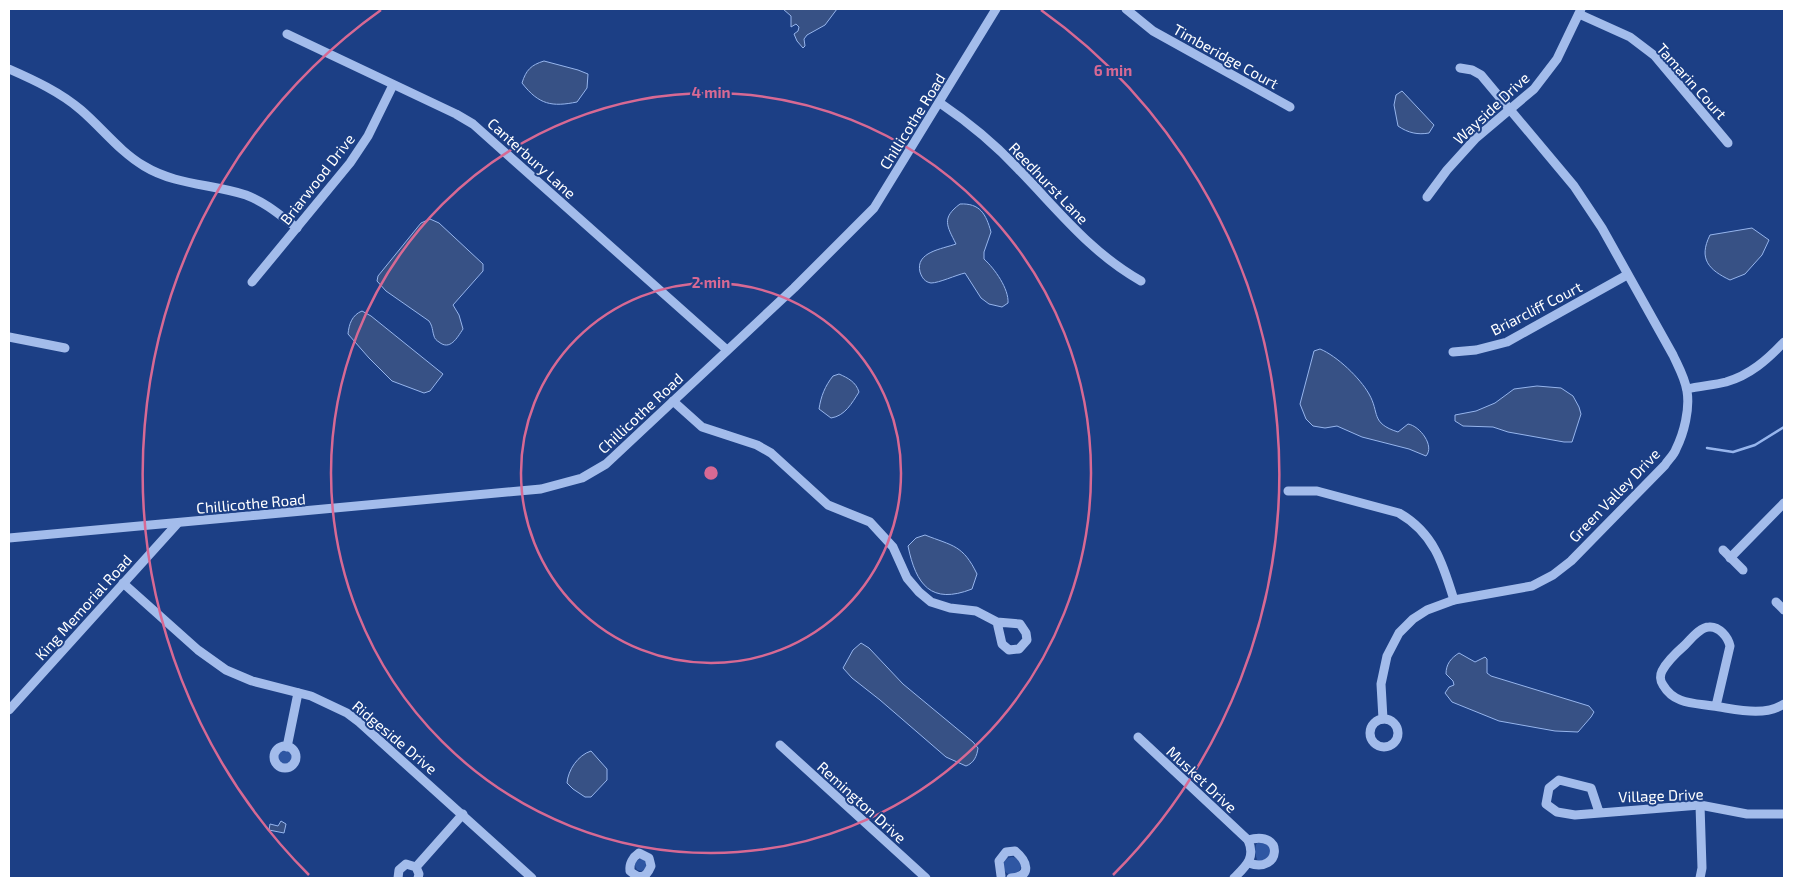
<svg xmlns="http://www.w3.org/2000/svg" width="1793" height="887" viewBox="0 0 1793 887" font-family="'Exo 2',sans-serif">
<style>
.green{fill:#2f57a3}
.water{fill:#375185;stroke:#96b5ed}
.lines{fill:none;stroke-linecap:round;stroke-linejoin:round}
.stream{stroke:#96b5ed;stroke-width:2.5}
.minor{stroke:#a3bceb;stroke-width:9}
.ring{fill:none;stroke:#d76994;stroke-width:2.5}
.labels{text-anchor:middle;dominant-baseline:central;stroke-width:4;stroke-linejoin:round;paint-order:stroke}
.street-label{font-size:15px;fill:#fff;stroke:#1c3f85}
.centre{fill:#d76994;stroke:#1c3f85;stroke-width:2.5}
.ring-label{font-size:15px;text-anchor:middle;font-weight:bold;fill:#d76994;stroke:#1c3f85;stroke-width:4;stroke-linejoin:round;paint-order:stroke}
</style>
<rect width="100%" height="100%" fill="#1c3f85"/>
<g class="green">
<circle cx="285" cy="757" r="7"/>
<path d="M1264 842 1270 848V854L1266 860 1258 861C1255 857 1254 847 1257 843Z"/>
<circle cx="1012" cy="866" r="9"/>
<circle cx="641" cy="865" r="6"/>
</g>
<g class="water">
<polygon points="783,9 837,9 825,25 807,35 804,39 805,46 803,48 797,41 794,34 798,31 799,27 796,24 791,27 791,16"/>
<path d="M544 61 578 70 588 74 587 88 577 102C552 107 539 105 522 83 526 70 531 65 544 61Z"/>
<path d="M1402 91 1434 125 1429 133C1418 135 1408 133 1398 126L1394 105 1396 95Z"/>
<path d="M960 204C980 203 986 214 991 232L984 252V259C995 269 1009 289 1008 303L1002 307 989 304 981 298 965 273C956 275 939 283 931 283 925 282 922 278 920 272 915 252 942 249 956 244 947 226 941 218 960 204Z"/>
<path d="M430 219 439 223 483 264V271L453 305 459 315 463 329C457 338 450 351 439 342 437 341 434 338 434 336 432 330 433 327 429 321L386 291 377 281 378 276 421 223Z"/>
<path d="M1752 228 1769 240 1762 255 1745 274 1730 280C1709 270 1698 259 1710 235Z"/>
<path d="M362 311 371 316 443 374 430 391 424 393 392 381 369 358 348 334C349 324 352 315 362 311Z"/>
<path d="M1320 349C1337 356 1360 378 1369 394 1380 413 1370 423 1398 432L1408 424C1420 426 1435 446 1426 456L1409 449 1362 437 1337 426 1325 428 1313 426 1306 419 1300 404 1314 351Z"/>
<path d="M839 374C848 378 856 382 859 392 852 403 845 416 831 418L819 409C821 396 825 386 833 376Z"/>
<polygon points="1537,386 1561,388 1573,396 1579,407 1581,414 1572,442 1564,442 1508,432 1493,427 1463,426 1455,421 1455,415 1476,411 1495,403 1514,389"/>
<path d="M925 535C953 546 963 545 977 574L972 589C931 605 916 585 908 546L916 538Z"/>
<path d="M861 643 869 648 903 684 973 742 978 748C977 756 974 763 966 766L946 757 880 700 852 678 843 668 853 650Z"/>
<path d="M1459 653 1475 662 1485 657 1487 659V673L1491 676 1589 706 1594 712 1591 717 1578 732 1555 731 1499 721 1452 702 1445 693 1449 687 1454 685 1453 681 1446 674C1446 664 1451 658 1459 653Z"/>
<path d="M591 751 607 769V780L591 797H585L573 789 567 783C568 770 578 755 591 751Z"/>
<polygon points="281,821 286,824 284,833 269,830 270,824 278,826"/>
</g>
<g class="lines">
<polyline class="stream" points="1707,448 1733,452 1755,445 1784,427"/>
<g class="minor">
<polyline points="1126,9 1153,31 1290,107"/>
<polyline points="1579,14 1630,37 1655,56 1728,143"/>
<polyline points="287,34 456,114 473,124 727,350"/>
<path d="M9 69C34 80 60 92 81 110 102 128 120 152 144 166 175 185 212 184 246 195 265 202 281 216 297 228"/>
<path d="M940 103C968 122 996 145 1019 170 1059 211 1090 252 1141 281"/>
<polyline points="1427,197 1447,170 1476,138 1534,89 1557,59 1581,9"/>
<polyline points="252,282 350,163 368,136 393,85"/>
<polyline points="9,337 65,348"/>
<polyline points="1453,352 1476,350 1507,342 1627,275"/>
<path d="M1687 389C1700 386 1714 385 1726 382 1750 375 1767 360 1784 342"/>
<polyline points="673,401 702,427 757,445 771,453 828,505 870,522 893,547 907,578 919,592 931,602 950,608 976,611 997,622 1020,624 1026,633 1027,640 1019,649 1009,650 1002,644 997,622"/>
<path d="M1288 491H1317L1399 513C1434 533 1443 564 1454 600"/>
<polyline points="9,538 541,489 582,478 606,464 794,288 874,208 996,9"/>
<polyline points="1723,550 1743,570"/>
<polyline points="1730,558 1784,503"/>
<polyline points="123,583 198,650 226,670 252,681 311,696 347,713 359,722 532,878"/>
<polyline points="1776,602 1784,610"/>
<path d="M1716 706 1730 646C1728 637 1719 626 1709 627 1700 627 1691 639 1685 645 1677 652 1667 661 1662 671 1660 675 1660 681 1663 685 1674 704 1693 703 1713 706 1736 709 1763 717 1784 704"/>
<polyline points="9,710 177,524"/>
<path d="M1383 719 1381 684 1387 656 1399 633 1413 619 1427 610 1454 600 1532 586 1553 575 1571 561 1665 465C1668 460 1674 455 1676 449 1684 433 1690 409 1687 391 1685 378 1678 366 1673 355L1602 228 1574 186 1481 75 1472 70 1460 68"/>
<circle cx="1384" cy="733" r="14"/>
<path d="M1138 737 1248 840C1256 858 1246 866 1234 878"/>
<polyline points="780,745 926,878"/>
<circle cx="285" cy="757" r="11"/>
<polyline points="287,747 298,693"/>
<polyline points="1599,812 1591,788 1559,780 1549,788 1546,804 1557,812 1575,815 1700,805 1747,814 1784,814"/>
<path d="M1248 840C1286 829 1280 875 1249 863"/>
<path d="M639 853 649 858 651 866C646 878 640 880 630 871 629 864 633 857 639 853Z"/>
<polyline points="416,867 463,814"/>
<path d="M1001 876 999 861 1006 852 1015 851C1027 861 1033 876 1011 878"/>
<polyline points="398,878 399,870 406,864 416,867 419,874 418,878"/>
<polyline points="1700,878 1702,868 1700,805"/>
</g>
</g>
<g class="ring">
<circle cx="711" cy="473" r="190"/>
<circle cx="711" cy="473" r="380"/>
<path d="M309 875A569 569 0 0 1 381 10M1041 10A569 569 0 0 1 1113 875"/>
</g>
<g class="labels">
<g class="street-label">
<text transform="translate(1226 56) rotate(29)">Timberidge Court</text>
<text transform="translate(1692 81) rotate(48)">Tamarin Court</text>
<text transform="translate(1491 108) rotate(-43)">Wayside Drive</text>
<text transform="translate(912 121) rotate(-58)">Chillicothe Road</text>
<text transform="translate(532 158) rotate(42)">Canterbury Lane</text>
<text transform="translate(317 179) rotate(-52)">Briarwood Drive</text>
<text transform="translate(1049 183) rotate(46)">Reedhurst Lane</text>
<text transform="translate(1536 308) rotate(-27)">Briarcliff Court</text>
<text transform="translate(640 413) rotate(-43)">Chillicothe Road</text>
<text transform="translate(1614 495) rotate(-46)">Green Valley Drive</text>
<text transform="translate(251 503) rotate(-5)">Chillicothe Road</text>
<text transform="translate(83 607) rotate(-48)">King Memorial Road</text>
<text transform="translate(395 737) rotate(40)">Ridgeside Drive</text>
<text transform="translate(1202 779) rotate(43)">Musket Drive</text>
<text transform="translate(1661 795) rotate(-2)">Village Drive</text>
<text transform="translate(862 802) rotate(42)">Remington Drive</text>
</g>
</g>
<circle cx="711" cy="473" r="8" class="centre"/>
<g class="ring-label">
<text x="1113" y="76">6 min</text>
<text x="711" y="98">4 min</text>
<text x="711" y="288">2 min</text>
</g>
<rect width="1793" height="887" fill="none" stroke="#ffffff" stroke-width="20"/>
</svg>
